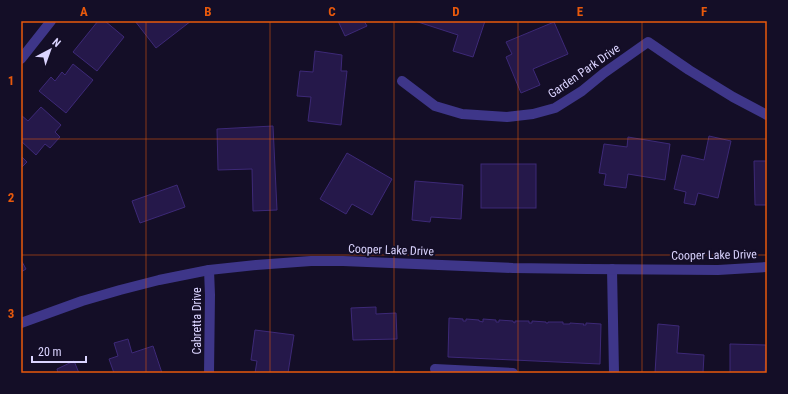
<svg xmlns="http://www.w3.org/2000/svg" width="788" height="394" viewBox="0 0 788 394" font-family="'Roboto Condensed',sans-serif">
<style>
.building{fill:#25184a;stroke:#3d2977}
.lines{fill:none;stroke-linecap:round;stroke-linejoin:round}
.minor{stroke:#3e3689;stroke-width:10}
.tertiary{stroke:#3e3689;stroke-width:10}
.grid{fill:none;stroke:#e8590c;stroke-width:1;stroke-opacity:0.55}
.labels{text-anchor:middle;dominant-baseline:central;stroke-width:4;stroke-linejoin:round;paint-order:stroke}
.street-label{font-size:12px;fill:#dbd4ff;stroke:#140e27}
.neatline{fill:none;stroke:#e8590c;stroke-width:1.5}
.grid-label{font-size:13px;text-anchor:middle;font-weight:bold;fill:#e8590c}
</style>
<rect width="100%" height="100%" fill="#140e27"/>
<g class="building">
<polygon points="98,21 105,21 124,37 97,71 73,52"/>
<polygon points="135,21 191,21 156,48"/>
<polygon points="338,21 364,21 367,26 345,36"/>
<polygon points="415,21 485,21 473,57 453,51 458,35"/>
<polygon points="554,22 568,54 533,69 540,85 521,93 506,57 512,54 506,42"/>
<polygon points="315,51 342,55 341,71 347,71 341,125 308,121 311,97 297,96 300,71 313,72"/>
<polygon points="73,64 93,80 66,113 39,91 51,77 55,81 62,72 65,75"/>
<polygon points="41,107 61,125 55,132 60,137 50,148 45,144 36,155 21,141 21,115 28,121"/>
<polygon points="273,126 277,210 253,211 252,169 218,170 217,129"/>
<polygon points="709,136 731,141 718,198 698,193 695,205 684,203 686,192 674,189 682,155 704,160"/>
<polygon points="628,137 670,144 665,180 628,174 626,188 604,185 606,174 599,173 604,144 627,147"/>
<polygon points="347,153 392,179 372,215 352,204 346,214 320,199"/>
<polygon points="21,156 27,162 21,168"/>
<polygon points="754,161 767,161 767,205 755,205"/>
<rect x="481" y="164" width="55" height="44"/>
<polygon points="415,181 463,185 461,219 431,217 430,222 412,220"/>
<polygon points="177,185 185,207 140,223 132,201"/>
<polygon points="21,260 26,269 21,272"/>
<polygon points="376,307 376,314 396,313 397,339 353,340 351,308"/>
<polygon points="449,318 463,319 463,321 466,321 466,319 479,320 479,321 483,322 483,319 496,320 496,322 499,322 499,320 513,321 513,322 515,323 515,321 529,321 529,323 532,323 532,321 546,322 546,323 548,323 548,322 563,322 563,324 570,324 570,323 584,324 583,325 586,325 586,323 601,324 600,364 448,357"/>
<polygon points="658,324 679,326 677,353 704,355 703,373 655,373"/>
<polygon points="255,330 294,335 288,373 255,373 257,361 251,360"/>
<polygon points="128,339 132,353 153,346 162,373 114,373 109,359 118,356 114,343"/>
<polygon points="730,344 766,345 765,373 730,373"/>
<polygon points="74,361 79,373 58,373 57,369"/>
</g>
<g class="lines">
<g class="minor">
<polyline points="21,59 51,21"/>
<polyline points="402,81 435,106 462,114 507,117 533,114 555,108 582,91 604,73 648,42 689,70 733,97 767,115"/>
<polyline points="612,269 614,373"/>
<polyline points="209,270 210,295 209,373"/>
<polyline points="435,369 513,373"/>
</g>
<polyline class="tertiary" points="21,323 82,301 120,290 159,280 209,270 256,265 311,261 343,261 513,268 586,269 718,270 767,267"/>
</g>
<path class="grid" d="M146 21V373M270 21V373M394 21V373M518 21V373M642 21V373M21 139H767M21 255H767"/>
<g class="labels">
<g class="street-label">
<text transform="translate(584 71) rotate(-35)">Garden Park Drive</text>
<text transform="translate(391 250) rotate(2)">Cooper Lake Drive</text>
<text transform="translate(714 255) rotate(-1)">Cooper Lake Drive</text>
<text transform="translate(197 321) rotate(-90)">Cabretta Drive</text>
</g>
</g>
<rect width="788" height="394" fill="none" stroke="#140e27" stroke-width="44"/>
<g transform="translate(50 50) rotate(41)" stroke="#140e27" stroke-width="3" paint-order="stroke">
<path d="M0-3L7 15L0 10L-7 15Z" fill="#dbd4ff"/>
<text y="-6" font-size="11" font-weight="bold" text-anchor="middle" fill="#dbd4ff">N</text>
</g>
<path d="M32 356v6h54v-6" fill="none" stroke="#dbd4ff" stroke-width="2"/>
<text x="38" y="356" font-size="12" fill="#dbd4ff" stroke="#140e27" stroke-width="3" paint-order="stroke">20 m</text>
<rect x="22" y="22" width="744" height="350" class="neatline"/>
<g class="grid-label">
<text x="84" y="16">A</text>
<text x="208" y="16">B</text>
<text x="332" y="16">C</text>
<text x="456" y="16">D</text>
<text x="580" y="16">E</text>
<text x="704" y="16">F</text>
<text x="11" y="85">1</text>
<text x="11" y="202">2</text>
<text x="11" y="318">3</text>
</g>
</svg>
